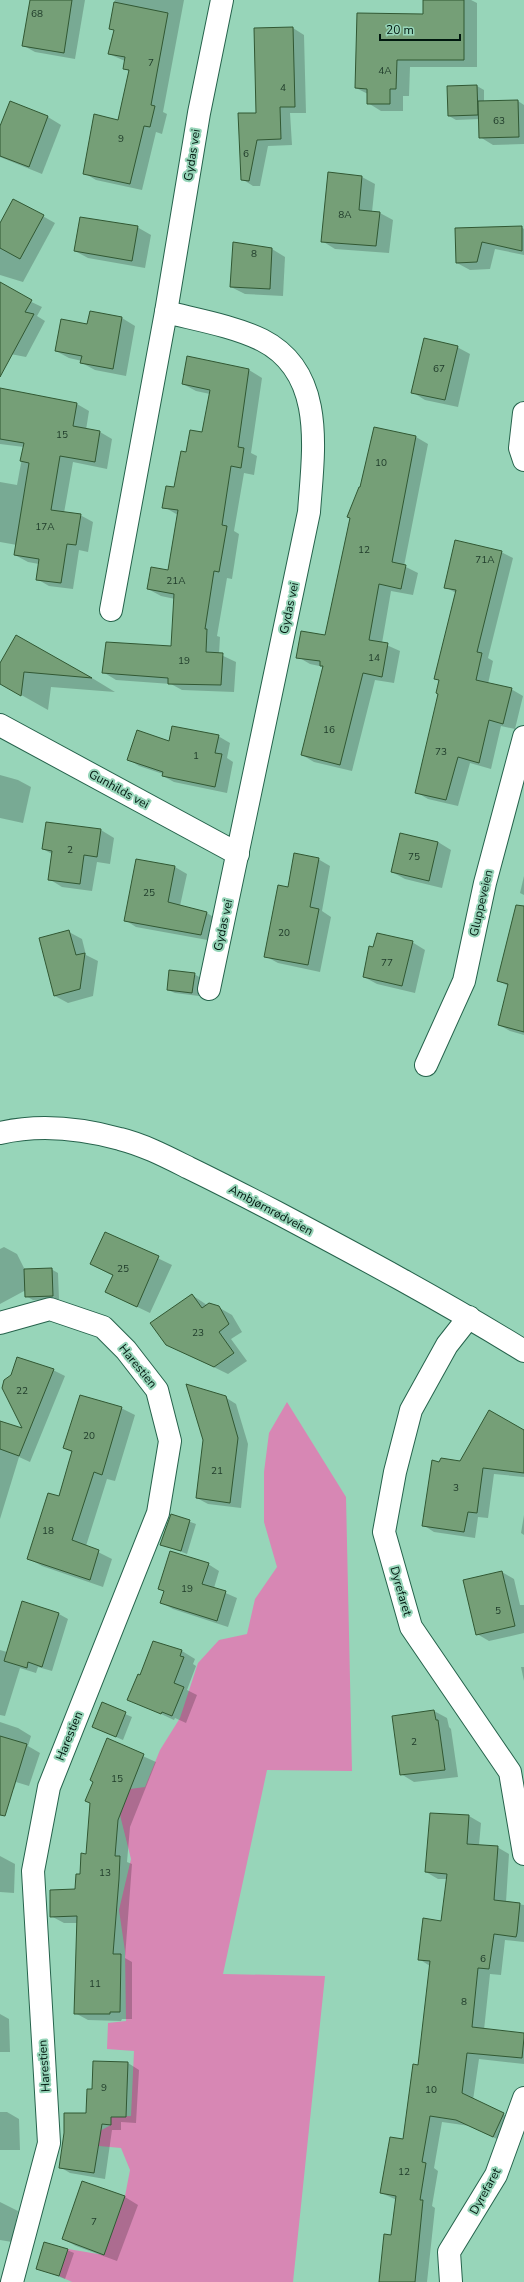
<svg xmlns="http://www.w3.org/2000/svg" width="524" height="2282" viewBox="0 0 524 2282" font-family="'Nunito Sans',sans-serif">
<style>
.green{fill:#d787b4}
.shadow{fill:#0003}
.building{fill:#759f77;stroke:#315833}
.lines{fill:none;stroke-linecap:round;stroke-linejoin:round}
.minor-casing{stroke:#26634c;stroke-width:24}
.minor{stroke:#fff;stroke-width:22}
.labels{text-anchor:middle;dominant-baseline:central;stroke-width:4;stroke-linejoin:round;paint-order:stroke}
.number-label{font-size:10px;fill:#1e3a29}
.street-label{font-size:12px;fill:#01180f;stroke:#97d5b9}
</style>
<rect width="100%" height="100%" fill="#97d5b9"/>
<polygon class="green" points="287,1402 346,1497 352,1771 267,1770 223,1974 325,1976 293,2282 72,2282 59,2276 68,2249 104,2255 125,2196 130,2170 121,2148 99,2146 87,2138 111,2125 111,2117 131,2116 134,2051 107,2049 108,2023 126,2021 125,1951 119,1910 131,1859 120,1815 130,1789 145,1787 160,1750 180,1718 198,1663 219,1640 247,1634 255,1599 277,1567 264,1522 264,1472 269,1433"/>
<g class="shadow">
<polygon points="31,0 85,0 75,59 35,52 24,46"/>
<polygon points="115,0 184,0 163,112 167,114 162,134 156,132 142,190 96,180 84,173 118,121 130,72 124,68 125,61 109,54 115,31 110,28"/>
<polygon points="424,0 471,0 477,3 477,67 410,67 409,96 403,96 403,111 381,111 368,103 368,94 356,88 424,15"/>
<polygon points="293,28 304,35 306,113 290,113 292,145 268,146 260,186 253,186 242,179 257,114 255,29"/>
<polygon points="477,86 484,90 484,102 518,101 524,105 524,144 493,145 480,137 480,119 456,120 449,116 448,87"/>
<polygon points="10,103 48,117 61,125 42,174 0,157 0,128"/>
<polygon points="362,177 375,184 372,212 380,213 393,220 389,253 335,249 322,241"/>
<polygon points="14,200 55,223 23,282 0,275 0,225"/>
<polygon points="137,227 151,235 145,268 88,258 75,251"/>
<polygon points="521,227 524,229 524,255 495,249 490,269 470,270 457,263 456,229"/>
<polygon points="234,243 272,249 285,257 283,296 245,294 231,287"/>
<polygon points="0,287 42,307 37,316 45,321 26,357 0,352"/>
<polygon points="122,318 135,326 126,376 95,370 82,363 82,361 69,358 56,351 88,325"/>
<polygon points="457,347 470,354 458,407 425,400 412,392"/>
<polygon points="187,357 249,370 262,378 251,453 257,456 254,475 244,473 234,531 239,534 232,579 227,578 217,636 220,637 219,654 236,662 234,692 182,690 171,684 116,680 103,672 172,647 175,599 161,596 148,589 169,571 178,515 164,507 175,488 187,453 203,433 210,394 196,391 183,384"/>
<polygon points="0,389 77,404 89,411 86,430 100,432 112,439 107,469 73,462 64,513 80,515 93,522 88,552 79,550 73,589 49,586 37,579 39,564 28,562 15,555 17,545 0,542 0,482 17,485 24,447 0,444"/>
<polygon points="374,428 416,437 428,444 404,566 418,573 413,595 391,591 382,643 400,651 394,683 375,680 352,771 314,762 302,755 324,667 310,664 298,657 326,636"/>
<polygon points="501,552 513,558 488,658 493,661 488,684 511,689 523,696 515,729 501,726 491,769 470,763 458,806 428,799 416,792 439,694 440,681 435,678 456,593 445,587"/>
<polygon points="16,636 92,678 115,692 51,687 48,710 0,683 0,665"/>
<polygon points="218,736 230,743 227,758 233,762 227,793 174,782 163,776 163,774 139,766 128,759"/>
<polygon points="0,775 18,780 31,787 23,823 0,818"/>
<polygon points="101,830 114,838 110,864 97,862 92,891 62,887 49,879 52,854 43,849"/>
<polygon points="401,834 438,842 451,850 442,888 405,879 392,872"/>
<polygon points="318,859 330,866 322,911 331,917 320,972 278,963 265,956 288,888"/>
<polygon points="137,860 175,867 187,874 180,906 207,913 218,920 213,941 136,927 125,920"/>
<polygon points="524,876 524,895 520,893"/>
<polygon points="69,932 82,939 86,955 98,961 93,996 68,1003 55,996"/>
<polygon points="524,940 524,1035 510,1031 499,1025 508,986 499,981"/>
<polygon points="412,942 425,950 415,993 377,984 364,977"/>
<polygon points="194,974 201,978 199,996 175,993 168,990"/>
<polygon points="105,1233 172,1265 150,1313 106,1292 113,1276 91,1264"/>
<polygon points="4,1247 17,1254 25,1270 51,1269 58,1273 59,1299 33,1300 26,1296 26,1290 0,1304 0,1249"/>
<polygon points="192,1295 207,1305 218,1307 232,1315 242,1332 231,1339 247,1361 228,1374 166,1344"/>
<polygon points="53,1370 65,1376 30,1462 19,1457 0,1519 0,1422 24,1429"/>
<polygon points="225,1397 236,1404 248,1444 241,1508 208,1504 197,1498"/>
<polygon points="121,1408 135,1415 115,1481 107,1479 86,1546 112,1559 103,1587 42,1566 29,1559 59,1497 73,1453 64,1448"/>
<polygon points="524,1431 524,1477 494,1474 488,1518 478,1517 475,1538 434,1532 423,1525 460,1463"/>
<polygon points="171,1515 196,1524 187,1554 161,1544"/>
<polygon points="524,1515 524,1535 521,1533"/>
<polygon points="208,1564 219,1571 214,1588 237,1598 228,1627 173,1609 162,1603 165,1592 160,1589"/>
<polygon points="502,1572 514,1579 520,1605 524,1605 524,1633 489,1641 477,1634"/>
<polygon points="59,1614 68,1619 52,1671 38,1667 36,1673 20,1668 5,1716 0,1715 0,1650 7,1652"/>
<polygon points="182,1651 195,1659 193,1664 196,1666 187,1690 197,1695 186,1723 175,1718 174,1720 129,1699 141,1677"/>
<polygon points="521,1667 524,1667 524,1681"/>
<polygon points="102,1704 132,1717 123,1740 100,1730"/>
<polygon points="434,1711 447,1718 449,1727 451,1729 458,1777 414,1782 401,1774"/>
<polygon points="0,1722 18,1728 31,1736 28,1746 40,1753 29,1786 16,1782 14,1789 8,1787 0,1791"/>
<polygon points="107,1740 156,1762 130,1827 127,1862 132,1864 125,1958 132,1962 132,2019 122,2019 121,2021 88,2020 75,2013 78,1923 64,1923 51,1916 76,1890 87,1855 94,1781"/>
<polygon points="469,1816 481,1823 479,1845 497,1847 509,1854 506,1902 524,1905 524,1942 505,1940 501,1975 490,1974 484,2030 524,2034 524,2064 479,2059 473,2100 515,2120 505,2143 470,2126 442,2122 434,2168 438,2171 432,2206 435,2208 427,2282 380,2282 392,2236 397,2200 381,2193 404,2140 419,2066 430,1966 419,1959 442,1922 447,1879 438,1879 426,1872"/>
<polygon points="0,1856 15,1864 14,1893 0,1892"/>
<polygon points="0,2014 9,2019 10,2052 0,2052"/>
<polygon points="94,2062 128,2063 139,2070 136,2123 121,2122 121,2130 112,2130 105,2179 70,2173 60,2167 87,2114 93,2090"/>
<polygon points="0,2105 0,2112 7,2112 19,2119 20,2150 0,2150"/>
<polygon points="83,2183 125,2197 138,2205 117,2261 76,2246 63,2239"/>
<polygon points="0,2202 18,2211 12,2242 0,2240"/>
<polygon points="67,2250 74,2253 65,2279 37,2268"/>
</g>
<g class="building">
<polygon points="30,0 72,0 64,53 22,46"/>
<polygon points="423,0 464,0 464,60 397,60 396,89 390,89 390,104 367,104 367,89 355,88 357,13 423,14"/>
<polygon points="114,2 168,13 151,105 155,106 150,127 144,126 130,184 83,174 94,114 118,120 129,70 123,69 125,57 108,54 114,30 109,29"/>
<polygon points="293,27 295,107 280,107 281,139 257,140 249,181 241,180 238,113 256,113 254,28"/>
<polygon points="477,85 478,115 448,116 447,86"/>
<polygon points="518,100 519,137 479,138 478,101"/>
<polygon points="10,101 48,116 29,167 0,156 0,126"/>
<polygon points="328,172 362,176 359,210 380,212 376,246 321,242"/>
<polygon points="13,199 44,215 20,259 0,248 0,223"/>
<polygon points="80,217 138,226 132,261 74,251"/>
<polygon points="522,226 522,251 482,242 477,262 456,263 455,228"/>
<polygon points="233,242 272,248 270,289 230,287"/>
<polygon points="0,282 32,300 25,312 34,314 0,377"/>
<polygon points="90,311 122,317 113,369 80,363 82,356 55,351 61,319 87,324"/>
<polygon points="424,338 458,346 445,400 411,393"/>
<polygon points="187,356 249,369 238,447 244,448 241,468 231,466 222,525 227,526 219,572 214,571 205,629 207,629 206,652 223,653 221,685 168,684 168,678 102,673 106,642 171,646 174,594 147,589 151,567 168,570 178,510 162,508 166,486 174,487 181,451 186,452 190,430 202,432 210,390 182,384"/>
<polygon points="0,388 77,403 73,426 100,431 95,462 60,456 51,510 81,514 76,545 67,544 61,583 36,580 39,559 14,555 29,463 20,461 24,443 0,439"/>
<polygon points="374,427 416,436 392,562 406,565 401,589 379,584 369,640 388,643 382,677 363,673 340,765 301,755 323,666 320,666 320,661 296,658 301,631 325,635 350,518 347,517 359,487 360,487"/>
<polygon points="455,540 502,551 477,652 482,653 476,680 512,688 503,724 489,720 479,763 458,757 446,800 415,793 438,694 436,693 439,680 434,679 456,590 444,588"/>
<polygon points="16,635 92,678 24,672 21,696 0,684 0,663"/>
<polygon points="172,726 219,735 215,753 222,754 215,787 162,776 163,772 127,760 137,730 169,741"/>
<polygon points="46,822 101,829 97,857 84,855 80,884 48,880 52,851 42,849"/>
<polygon points="400,833 438,842 429,881 391,872"/>
<polygon points="294,853 319,858 310,907 319,909 308,965 264,957 278,885 288,887"/>
<polygon points="136,859 175,866 168,902 207,912 201,935 124,921"/>
<polygon points="516,905 524,906 524,1032 498,1025 508,984 497,981"/>
<polygon points="69,930 76,955 85,953 80,989 54,996 39,938"/>
<polygon points="377,933 413,941 402,986 363,977 369,946 373,947"/>
<polygon points="169,970 195,973 192,993 167,990"/>
<polygon points="105,1232 159,1256 137,1307 105,1292 113,1275 90,1264"/>
<polygon points="52,1268 53,1296 25,1297 24,1269"/>
<polygon points="192,1294 202,1308 209,1303 219,1306 229,1324 219,1332 234,1353 214,1367 166,1345 150,1323"/>
<polygon points="17,1357 54,1369 19,1456 0,1449 0,1421 22,1428 2,1388 4,1380 11,1375"/>
<polygon points="186,1384 226,1396 238,1438 230,1503 196,1498 203,1440"/>
<polygon points="80,1395 122,1407 102,1475 94,1472 72,1540 99,1550 90,1580 27,1559 48,1493 59,1496 72,1451 63,1448"/>
<polygon points="489,1410 524,1430 524,1473 483,1468 477,1513 468,1512 464,1532 422,1526 432,1460 439,1462 441,1458 460,1461"/>
<polygon points="171,1514 190,1520 181,1551 160,1545"/>
<polygon points="170,1551 209,1563 202,1584 226,1591 217,1621 160,1603 164,1591 158,1589"/>
<polygon points="502,1571 515,1626 476,1635 463,1580"/>
<polygon points="22,1601 59,1613 42,1667 28,1662 27,1668 4,1661"/>
<polygon points="153,1641 182,1650 180,1656 184,1657 174,1683 184,1687 172,1716 162,1712 161,1714 127,1700 138,1674 140,1675"/>
<polygon points="102,1702 126,1712 116,1737 92,1727"/>
<polygon points="434,1710 436,1720 438,1720 445,1770 400,1775 392,1716"/>
<polygon points="0,1736 27,1744 5,1816 0,1815"/>
<polygon points="107,1738 144,1754 118,1820 115,1856 120,1856 119,1879 113,1954 121,1954 120,2012 110,2012 110,2014 74,2014 77,1916 50,1917 50,1890 75,1889 76,1874 80,1874 81,1853 86,1854 90,1803 85,1801 93,1782 90,1780"/>
<polygon points="430,1813 469,1815 467,1844 498,1846 494,1900 520,1903 517,1933 516,1937 494,1934 489,1969 478,1968 472,2027 524,2033 524,2038 522,2058 467,2053 462,2093 504,2113 493,2137 456,2120 430,2116 422,2162 426,2163 420,2200 423,2200 415,2282 379,2282 384,2234 391,2235 396,2196 380,2193 390,2137 403,2139 413,2064 418,2065 430,1961 418,1960 423,1918 441,1921 447,1874 425,1872"/>
<polygon points="93,2061 128,2062 126,2117 111,2117 111,2125 102,2124 94,2173 59,2168 64,2133 64,2113 86,2113 87,2089 92,2089"/>
<polygon points="82,2181 125,2196 104,2255 62,2239"/>
<polygon points="44,2242 68,2249 59,2276 36,2269"/>
</g>
<g class="lines">
<defs>
<g id="minor">
<path d="M166 312C198 320 233 326 262 340 327 373 313 453 309 512L209 989"/>
<polyline points="524,413 520,448 524,460"/>
<polyline points="111,610 166,312 199,113 222,0"/>
<polyline points="0,725 238,854"/>
<polyline points="426,1065 464,981 485,883 524,737"/>
<path d="M0 1133C39 1124 80 1128 120 1139 144 1145 167 1157 189 1168 218 1182 247 1197 276 1212 359 1256 443 1301 524 1351"/>
<polyline points="469,1317 447,1345 411,1410 395,1472 384,1532 411,1627 510,1772 524,1854"/>
<polyline points="0,1323 50,1309 103,1327 126,1350 157,1390 170,1441 158,1513 49,1787 33,1871 49,2143 12,2282"/>
<polyline points="451,2282 449,2252 496,2175 524,2098"/>
</g>
</defs>
<use href="#minor" class="minor-casing"/>
<use href="#minor" class="minor"/>
</g>
<g class="labels">
<g class="number-label">
<text x="37" y="14">68</text>
<text x="151" y="63">7</text>
<text x="385" y="71">4A</text>
<text x="283" y="88">4</text>
<text x="499" y="121">63</text>
<text x="121" y="139">9</text>
<text x="246" y="154">6</text>
<text x="345" y="215">8A</text>
<text x="254" y="254">8</text>
<text x="439" y="369">67</text>
<text x="62" y="435">15</text>
<text x="381" y="463">10</text>
<text x="45" y="527">17A</text>
<text x="364" y="550">12</text>
<text x="485" y="560">71A</text>
<text x="176" y="581">21A</text>
<text x="374" y="658">14</text>
<text x="184" y="661">19</text>
<text x="329" y="730">16</text>
<text x="441" y="752">73</text>
<text x="196" y="756">1</text>
<text x="70" y="850">2</text>
<text x="414" y="857">75</text>
<text x="149" y="893">25</text>
<text x="284" y="933">20</text>
<text x="387" y="963">77</text>
<text x="123" y="1269">25</text>
<text x="198" y="1333">23</text>
<text x="22" y="1391">22</text>
<text x="89" y="1436">20</text>
<text x="217" y="1471">21</text>
<text x="456" y="1488">3</text>
<text x="48" y="1531">18</text>
<text x="187" y="1589">19</text>
<text x="498" y="1611">5</text>
<text x="414" y="1742">2</text>
<text x="117" y="1779">15</text>
<text x="105" y="1873">13</text>
<text x="483" y="1959">6</text>
<text x="95" y="1984">11</text>
<text x="464" y="2002">8</text>
<text x="104" y="2088">9</text>
<text x="431" y="2090">10</text>
<text x="404" y="2172">12</text>
<text x="94" y="2222">7</text>
</g>
<g class="street-label">
<text transform="translate(192 155) rotate(-81)">Gydas vei</text>
<text transform="translate(289 608) rotate(-78)">Gydas vei</text>
<text transform="translate(119 789) rotate(29)">Gunhilds vei</text>
<text transform="translate(481 903) rotate(-77)">Gluppeveien</text>
<text transform="translate(223 925) rotate(-78)">Gydas vei</text>
<text transform="translate(271 1210) rotate(28)">Ambjørnrødveien</text>
<text transform="translate(138 1366) rotate(51)">Harestien</text>
<text transform="translate(401 1591) rotate(74)">Dyrefaret</text>
<text transform="translate(69 1736) rotate(-68)">Harestien</text>
<text transform="translate(44 2066) rotate(-94)">Harestien</text>
<text transform="translate(485 2191) rotate(-61)">Dyrefaret</text>
</g>
</g>
<path d="M380 34v6h80v-6" fill="none" stroke="#01180f" stroke-width="2"/>
<text x="386" y="34" font-size="12" fill="#01180f" stroke="#97d5b9" stroke-width="3" paint-order="stroke">20 m</text>
</svg>
